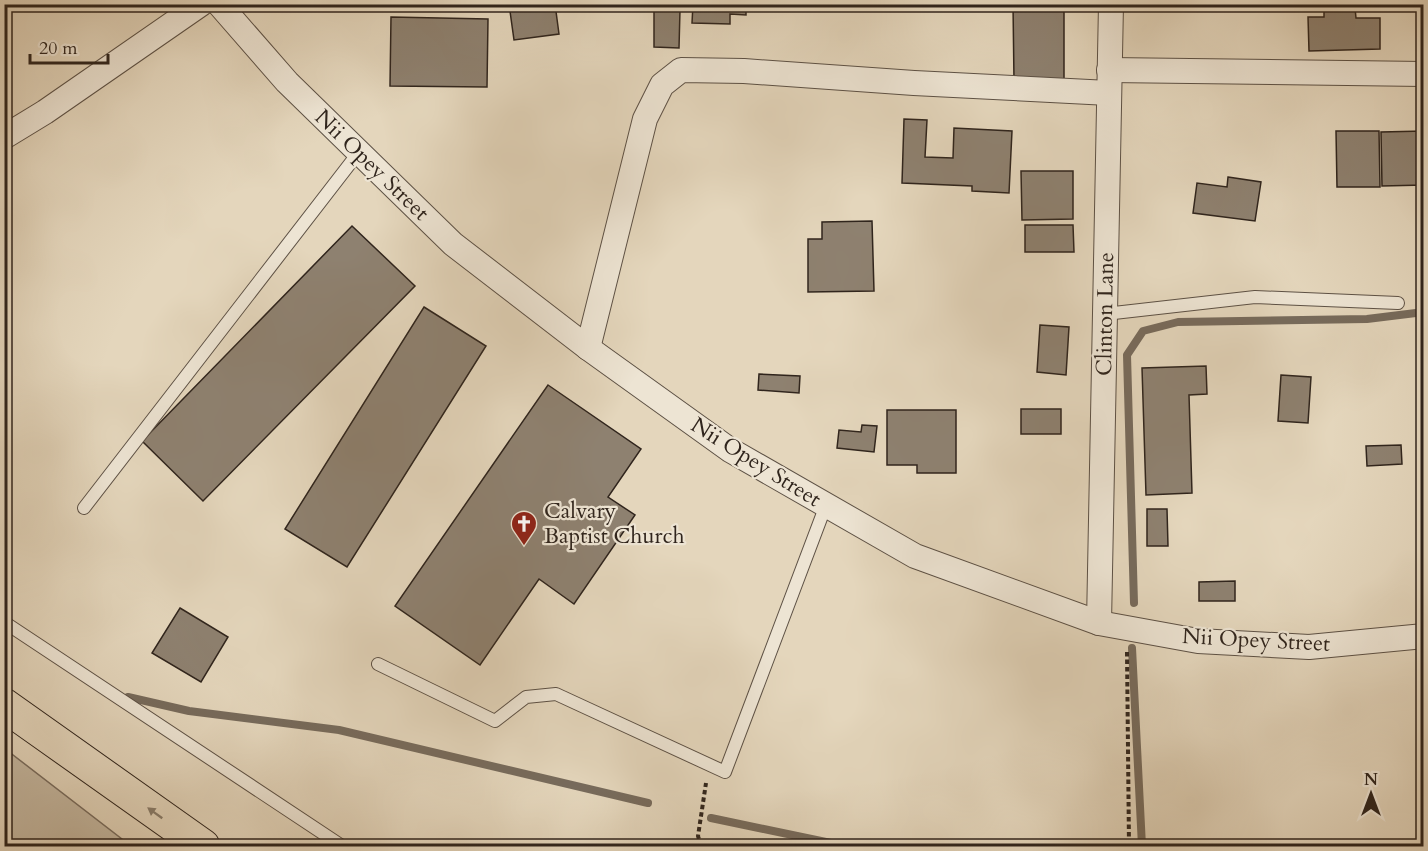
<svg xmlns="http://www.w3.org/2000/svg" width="1428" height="851" viewBox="0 0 1428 851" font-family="Cardo,serif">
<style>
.green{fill:#c5b8a1;stroke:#7a6e5f;stroke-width:1.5}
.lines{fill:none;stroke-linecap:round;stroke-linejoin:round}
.stream{stroke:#776b5c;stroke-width:8}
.building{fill:#8e8170;stroke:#30251d;stroke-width:1.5}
.lane-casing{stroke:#5d5145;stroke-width:14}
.street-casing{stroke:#5d5145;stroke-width:26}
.highway-casing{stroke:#30251d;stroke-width:35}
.path{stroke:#30251d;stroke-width:4;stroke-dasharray:4.5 3;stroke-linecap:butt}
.lane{stroke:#ede4d3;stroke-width:12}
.street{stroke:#ede4d3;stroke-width:24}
.highway{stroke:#e4d6bc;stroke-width:33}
.oneway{fill:#8a7e6c}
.labels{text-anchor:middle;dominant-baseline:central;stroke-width:4.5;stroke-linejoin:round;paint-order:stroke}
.street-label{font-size:22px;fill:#30251d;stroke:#ede4d3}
.poi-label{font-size:22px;fill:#30251d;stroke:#ede4d3;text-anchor:start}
</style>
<rect width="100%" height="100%" fill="#e4d6bc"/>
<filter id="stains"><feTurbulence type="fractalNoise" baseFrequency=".00333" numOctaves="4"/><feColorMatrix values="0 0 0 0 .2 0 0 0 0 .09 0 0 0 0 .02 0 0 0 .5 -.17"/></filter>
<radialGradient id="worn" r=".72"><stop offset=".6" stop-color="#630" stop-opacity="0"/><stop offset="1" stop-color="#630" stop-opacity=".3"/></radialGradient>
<polygon class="green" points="4,748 131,846 5,846"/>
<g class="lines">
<g class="stream">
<polyline points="1134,603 1127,355 1143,331 1178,322 1367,319 1424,312"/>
<polyline points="1132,648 1142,846"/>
<polyline points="128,697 189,711 339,730 648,803"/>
<polyline points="711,818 845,846"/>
</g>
</g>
<g class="building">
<polygon points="509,4 555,4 559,34 514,40"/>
<polygon points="693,4 746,4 746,15 730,14 730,24 692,23"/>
<polygon points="783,4 809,4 808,9"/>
<polygon points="1013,4 1064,4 1064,81 1014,81"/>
<polygon points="1355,8 1356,18 1380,18 1380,49 1309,51 1308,17 1324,17 1324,9"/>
<polygon points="654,9 680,10 679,48 654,47"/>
<polygon points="391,17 488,19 487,87 390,86"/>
<polygon points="904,119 927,120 925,157 953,158 954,128 1012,131 1009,193 972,191 972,186 902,183"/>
<polygon points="1336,131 1379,131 1380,187 1337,187"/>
<polygon points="1424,131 1424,185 1382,186 1381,132"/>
<polygon points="1021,171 1073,171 1073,219 1022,220"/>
<polygon points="1228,177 1261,182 1255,221 1193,213 1197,183 1227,187"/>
<polygon points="872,221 874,291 808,292 808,239 822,239 822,222"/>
<polygon points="1025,225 1073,225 1074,252 1025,252"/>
<polygon points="352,226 415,286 203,501 142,441"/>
<polygon points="424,307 486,346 347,567 285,529"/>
<polygon points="1040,325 1069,327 1066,375 1037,372"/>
<polygon points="1206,366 1207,394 1189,395 1192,493 1146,495 1142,368"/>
<polygon points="759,374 800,376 799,393 758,390"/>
<polygon points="1281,375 1311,377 1308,423 1278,421"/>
<polygon points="548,385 641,449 608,497 635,515 574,604 539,579 480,665 395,606"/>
<rect x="1021" y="409" width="40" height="25"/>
<polygon points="887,410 956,410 956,473 917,473 917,465 887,465"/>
<polygon points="862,425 877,426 874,452 837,448 839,430 861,432"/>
<polygon points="1401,445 1402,464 1367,466 1366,446"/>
<polygon points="1147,509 1167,509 1168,546 1147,546"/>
<polygon points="1235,581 1235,601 1199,601 1199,582"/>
<polygon points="180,608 228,637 201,682 152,653"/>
</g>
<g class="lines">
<defs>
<g id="lane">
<polyline points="1105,314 1255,297 1398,303"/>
<polyline points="84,508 359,152"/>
<polyline points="4,622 342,846"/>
<polyline points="378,664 495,721 526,697 556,694 725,772 826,505"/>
</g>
<g id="street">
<polyline points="219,4 287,82 453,244 588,348 730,450 915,556 1099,623 1198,641 1309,647 1424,636"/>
<polyline points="1109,70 1424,74"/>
<polyline points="4,137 45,112 201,4"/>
<polyline points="588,348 645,119 662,85 681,70 744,71 914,83 1109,93"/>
<polyline points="1099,623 1111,4"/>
</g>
<polyline id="highway" points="4,705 203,846"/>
</defs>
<use href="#lane" class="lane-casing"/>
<use href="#street" class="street-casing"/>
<use href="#highway" class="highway-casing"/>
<g class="path">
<polyline points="1127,652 1129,846"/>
<polyline points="701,846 698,836 706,783"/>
</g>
<use href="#lane" class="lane"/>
<use href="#street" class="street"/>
<use href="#highway" class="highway"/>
</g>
<defs><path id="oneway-solid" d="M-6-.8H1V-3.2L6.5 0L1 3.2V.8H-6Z" transform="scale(1.5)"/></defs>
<use class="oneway" href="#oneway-solid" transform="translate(155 813) rotate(-144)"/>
<defs>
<symbol id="church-pin" viewBox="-11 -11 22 30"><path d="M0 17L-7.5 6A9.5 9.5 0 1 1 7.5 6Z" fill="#8f2418" stroke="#ede4d3"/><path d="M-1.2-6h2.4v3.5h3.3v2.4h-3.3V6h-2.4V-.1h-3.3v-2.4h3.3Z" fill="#fff"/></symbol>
</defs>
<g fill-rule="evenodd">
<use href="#church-pin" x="509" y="509" width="30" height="40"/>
</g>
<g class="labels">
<g class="street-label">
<text transform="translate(372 165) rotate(44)">Nii Opey Street</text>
<text transform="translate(1105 314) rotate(-89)">Clinton Lane</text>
<text transform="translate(756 462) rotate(32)">Nii Opey Street</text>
<text transform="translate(1256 640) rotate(3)">Nii Opey Street</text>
</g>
<g class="poi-label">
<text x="544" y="511">Calvary<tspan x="544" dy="25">Baptist Church</tspan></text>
</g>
</g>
<rect width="1428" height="851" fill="none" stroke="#e4d6bc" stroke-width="24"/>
<rect x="6" y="6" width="1416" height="839" fill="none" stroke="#30251d" stroke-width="3"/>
<rect x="12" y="12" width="1404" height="827" fill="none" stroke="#30251d" stroke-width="1.5"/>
<g transform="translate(1371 794)" stroke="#ede4d3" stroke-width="4.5" paint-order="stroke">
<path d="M0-4.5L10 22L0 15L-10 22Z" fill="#30251d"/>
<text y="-9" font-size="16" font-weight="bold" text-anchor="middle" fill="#30251d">N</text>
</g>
<path d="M30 54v9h78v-9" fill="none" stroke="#30251d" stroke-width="3"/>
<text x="39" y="54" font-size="18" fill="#30251d" stroke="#ede4d3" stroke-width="4.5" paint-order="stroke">20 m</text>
<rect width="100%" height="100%" filter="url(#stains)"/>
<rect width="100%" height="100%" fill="url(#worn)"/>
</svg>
